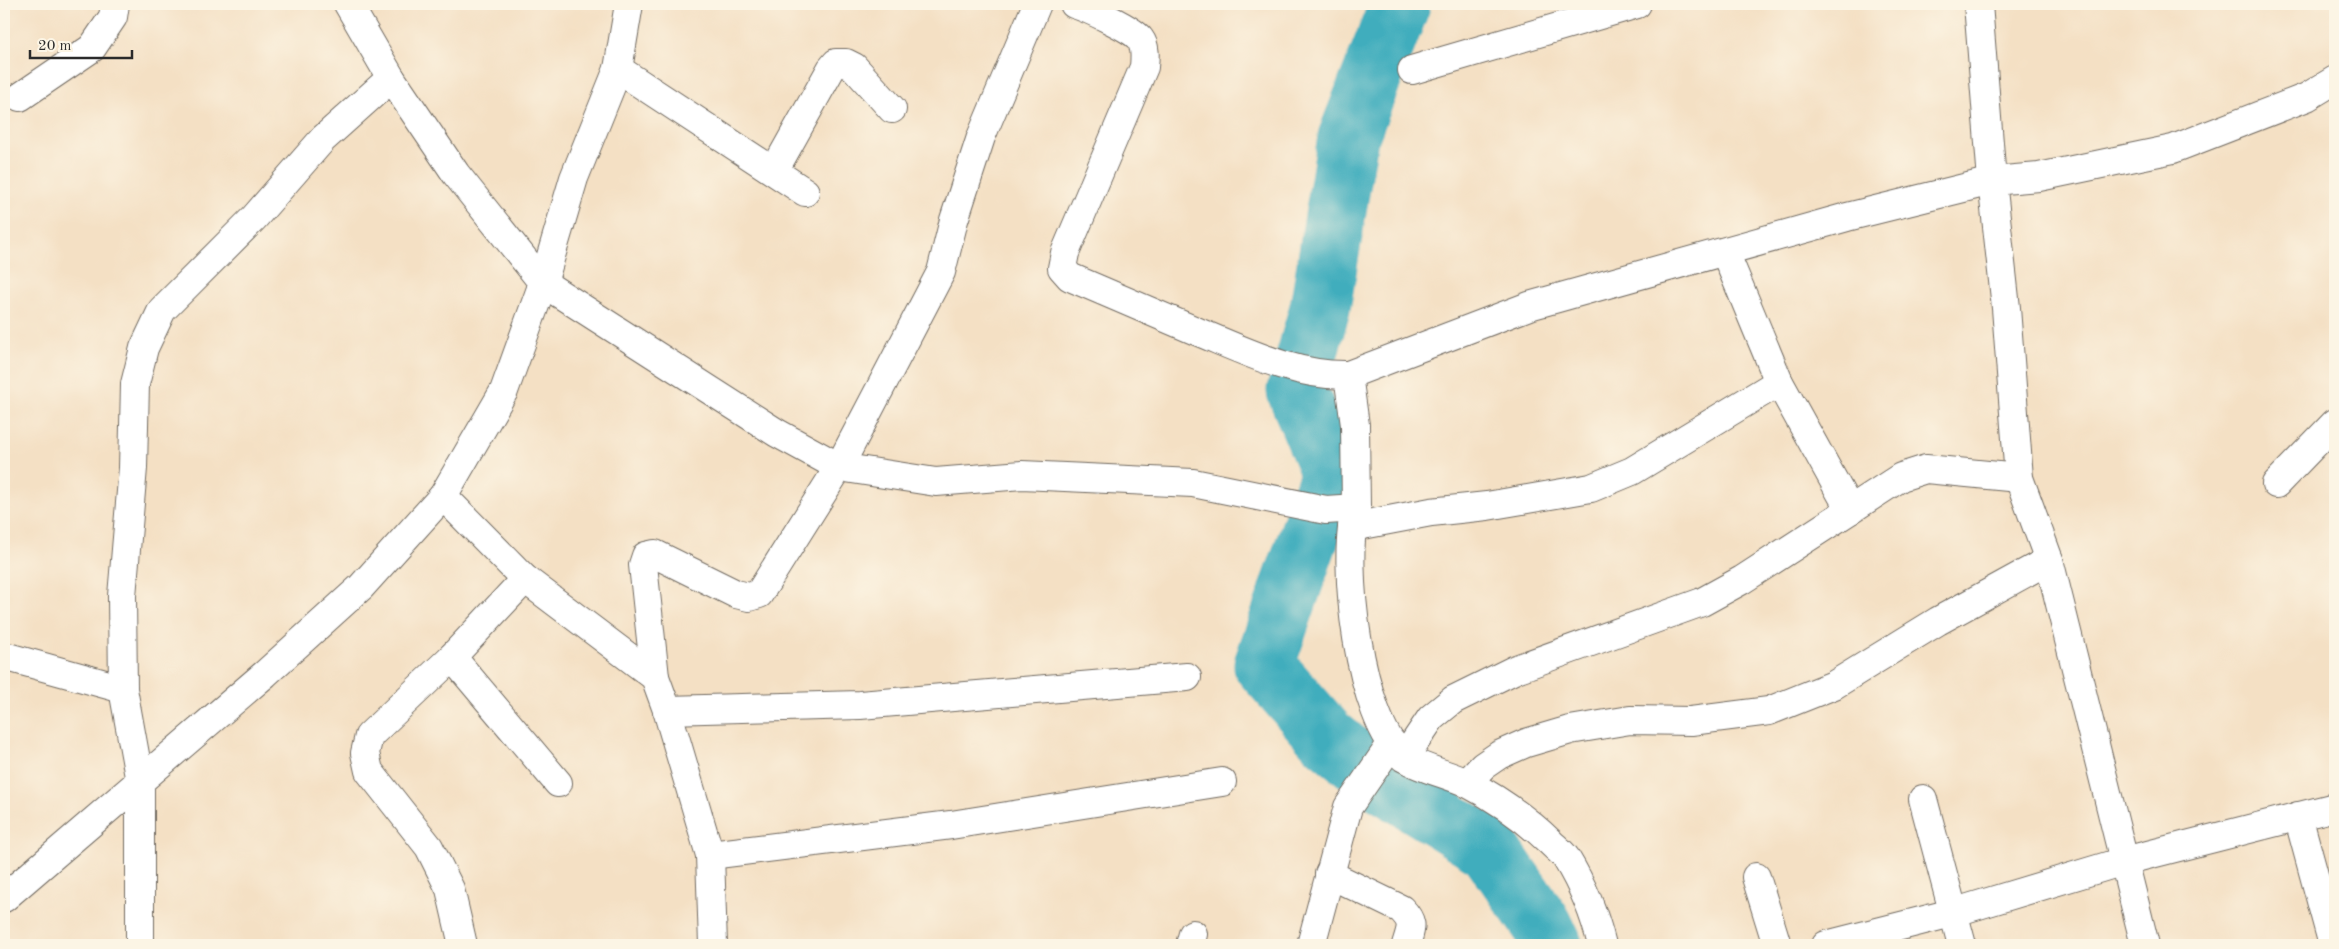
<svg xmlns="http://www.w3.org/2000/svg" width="2339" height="949" viewBox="0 0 2339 949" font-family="'Old Standard TT',serif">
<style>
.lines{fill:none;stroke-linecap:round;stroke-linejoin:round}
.river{stroke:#40adbd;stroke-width:61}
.minor-casing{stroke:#716a61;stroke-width:30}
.minor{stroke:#fff;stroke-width:28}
</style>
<rect width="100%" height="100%" fill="#fcf5e5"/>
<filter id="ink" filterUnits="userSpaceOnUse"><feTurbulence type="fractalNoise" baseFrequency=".02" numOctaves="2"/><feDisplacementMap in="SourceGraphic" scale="10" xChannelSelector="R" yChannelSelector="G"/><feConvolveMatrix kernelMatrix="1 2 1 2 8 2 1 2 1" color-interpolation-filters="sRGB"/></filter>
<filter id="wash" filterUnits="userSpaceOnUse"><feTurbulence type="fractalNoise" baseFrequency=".0096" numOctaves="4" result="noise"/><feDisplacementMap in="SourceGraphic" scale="20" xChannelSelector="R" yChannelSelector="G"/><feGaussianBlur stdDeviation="1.12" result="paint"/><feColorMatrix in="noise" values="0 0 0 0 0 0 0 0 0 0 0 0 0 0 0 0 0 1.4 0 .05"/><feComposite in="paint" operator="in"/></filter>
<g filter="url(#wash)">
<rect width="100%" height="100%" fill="#f4e0c4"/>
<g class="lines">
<polyline class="river" points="1400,4 1348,138 1320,308 1297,391 1331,473 1264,665 1327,737 1381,781 1489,848 1543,926 1552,945"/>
</g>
</g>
<g filter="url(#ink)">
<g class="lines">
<defs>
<g id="minor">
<polyline points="348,4 391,78 456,174 543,283 777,433 839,467 936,482 1022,475 1193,483 1326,510 1356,508"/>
<path d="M1074 4C1087 8 1133 29 1140 39 1146 47 1145 57 1144 67L1065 253 1062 268 1070 277C1112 295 1154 313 1196 331 1245 351 1294 376 1348 375L1529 306 1847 217 1992 181 2039 177 2173 149 2307 97 2335 80"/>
<polyline points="1978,4 1992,181 2006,308 2019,478 2049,560 2145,945"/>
<polyline points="618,69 629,4"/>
<polyline points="1412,70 1637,4"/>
<polyline points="20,97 92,48 113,17 115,4"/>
<polyline points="774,171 831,69 836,63 846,63 854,67 892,109"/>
<polyline points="1725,252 1779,382 1850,510"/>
<path d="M1348 375 1355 425 1356 508C1340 560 1359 721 1404 757 1416 767 1451 775 1467 783 1498 799 1525 818 1550 842 1555 847 1562 852 1566 858 1582 884 1595 916 1602 945"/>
<polyline points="2276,484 2335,423"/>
<polyline points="443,496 504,391 543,283 574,178 618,69 805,192"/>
<polyline points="1352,527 1431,512 1487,506 1591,488 1632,471 1779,382"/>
<polyline points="4,656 123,689 140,782 140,945"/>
<polyline points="452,657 558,783"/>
<polyline points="655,677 643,565 646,556 655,554 736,594 749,597 759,594 839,467 941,272 954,220 981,137 1037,4"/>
<polyline points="123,689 122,596 133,468 135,384 144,348 162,310 254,218 323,139 391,78"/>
<polyline points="667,710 860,705 1187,677"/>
<polyline points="1404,758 1431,718 1453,700 1516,669 1702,602 1742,580 1901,477 1926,469 2019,478"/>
<polyline points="1467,783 1483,766 1499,755 1526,743 1570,730 1630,720 1691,721 1769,711 1834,685 1938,621 2049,560"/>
<polyline points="1923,799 1962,945"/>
<polyline points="2298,816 2333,945"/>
<polyline points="710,855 951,825 1222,782"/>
<path d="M1329 874 1401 909C1415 923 1411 928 1406 945"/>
<polyline points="1756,877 1777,945"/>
<polyline points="4,898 265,674 361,587 443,496 525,579 655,677 667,710 710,855 713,945"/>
<polyline points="463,945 450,889 429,847 369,771 365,753 369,736 452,657 525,579"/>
<polyline points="1190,945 1193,934"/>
<polyline points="1311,945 1348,807 1392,743"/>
<polyline points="1826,945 1952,913 2124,861 2335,807"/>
</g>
</defs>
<use href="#minor" class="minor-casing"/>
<use href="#minor" class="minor"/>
</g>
</g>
<rect width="2339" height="949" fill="none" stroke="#fcf5e5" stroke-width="20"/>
<path d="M30 50v8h102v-8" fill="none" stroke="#2b2b2b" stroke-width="2.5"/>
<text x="38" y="50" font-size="15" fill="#2b2b2b" stroke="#fcf5e5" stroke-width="4" paint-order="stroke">20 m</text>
</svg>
